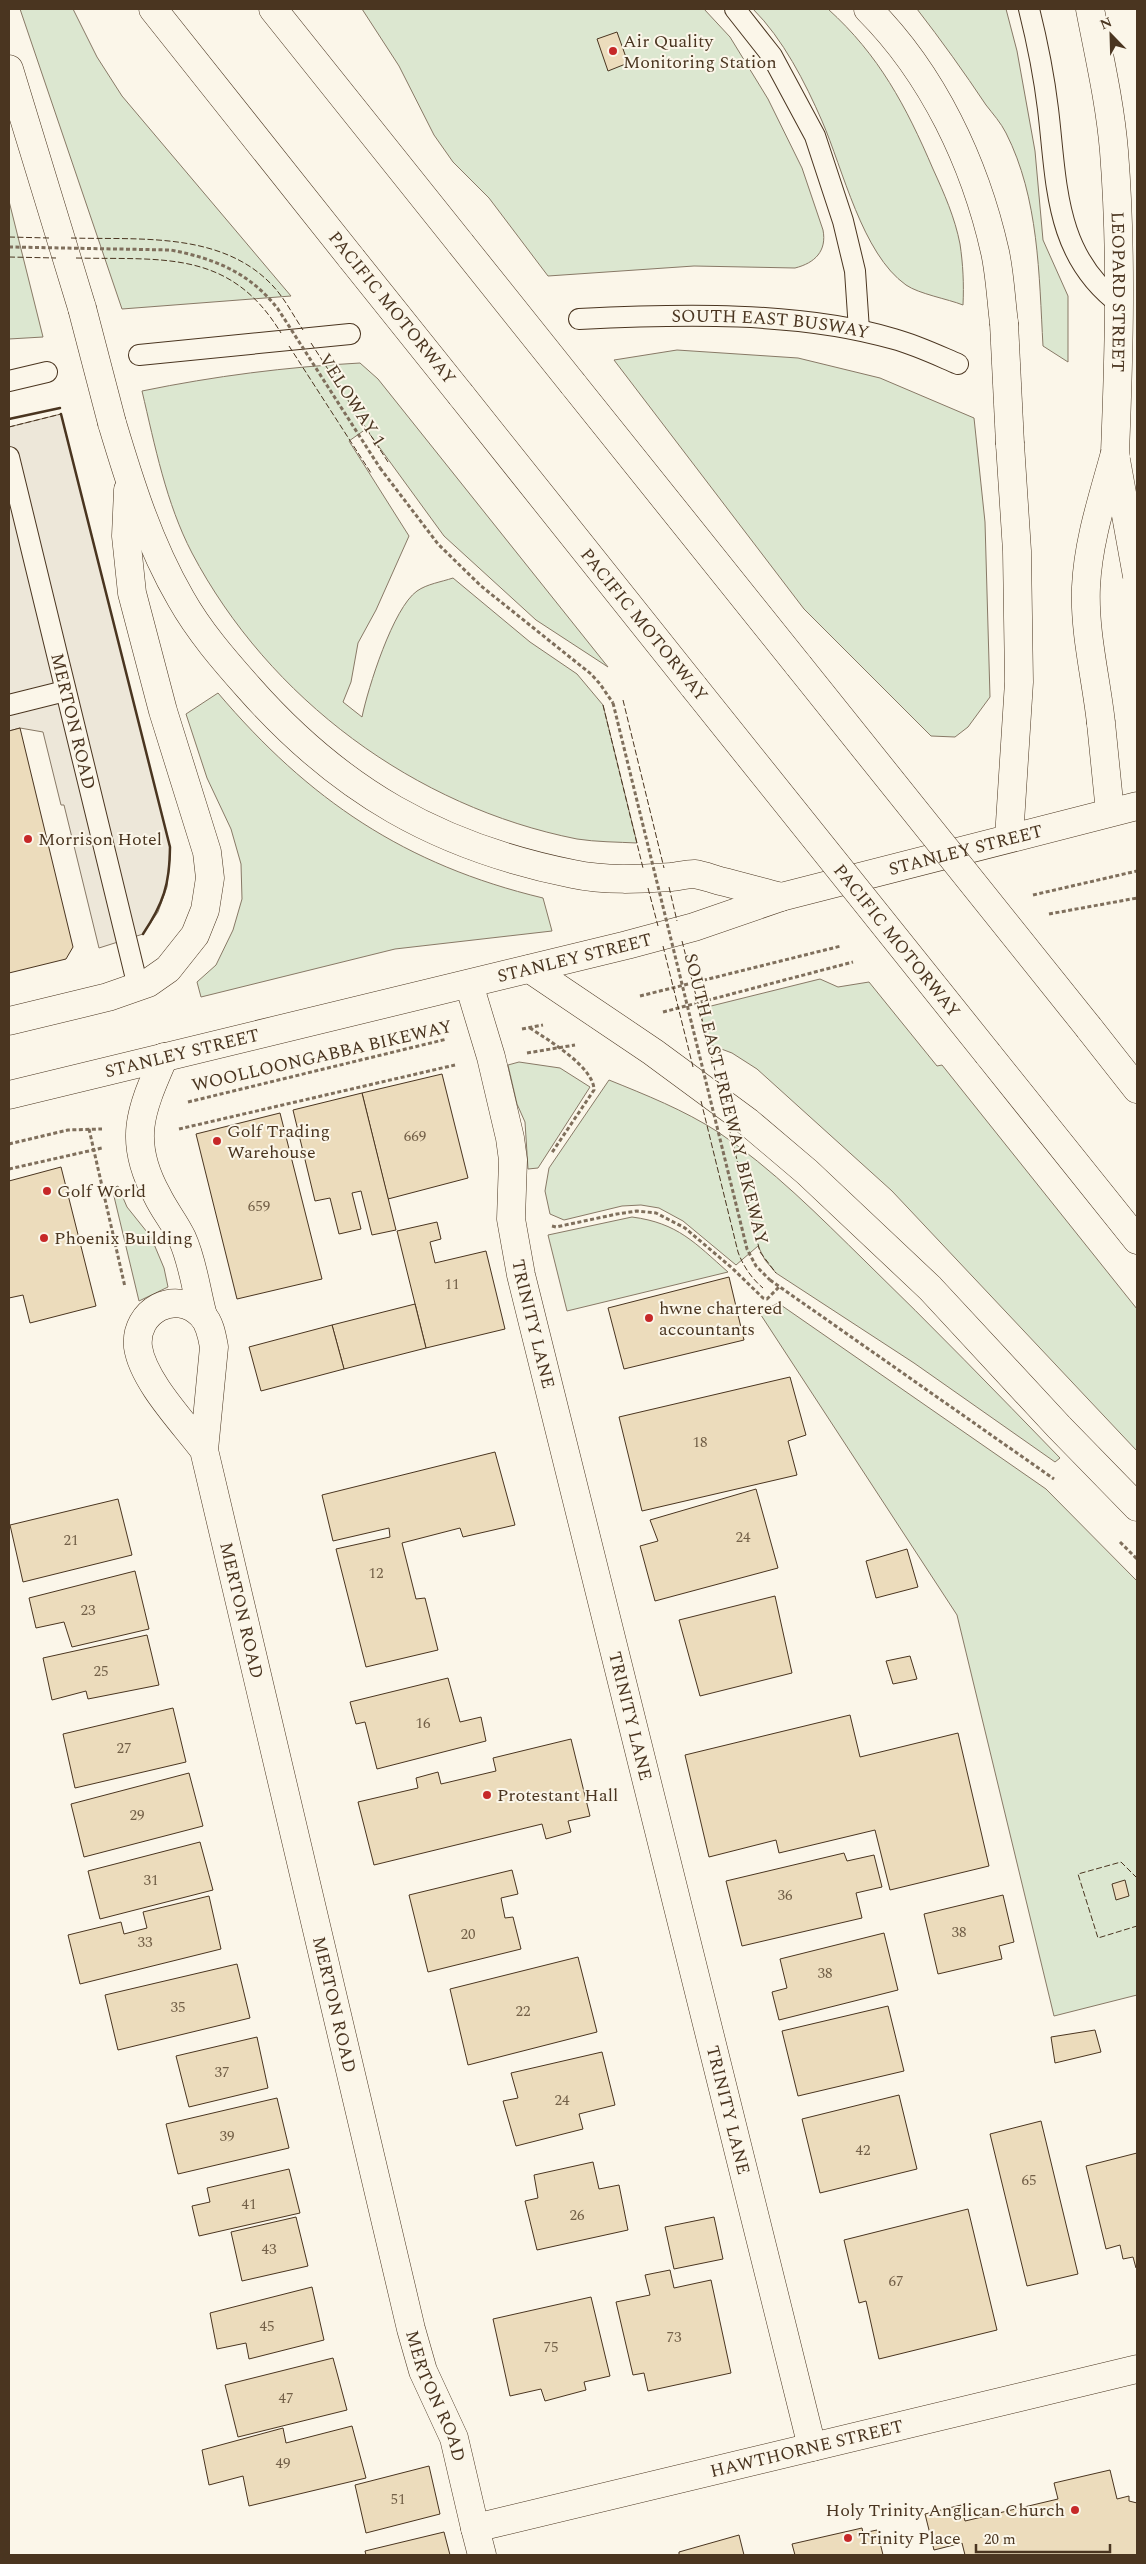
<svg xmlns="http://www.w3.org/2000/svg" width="1146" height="2564" viewBox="0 0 1146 2564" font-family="Spectral,serif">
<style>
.green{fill:#dce7d0;stroke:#887966}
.parking{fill:#ede7d9;stroke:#887966}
.building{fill:#ecdcbc;stroke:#4a3520}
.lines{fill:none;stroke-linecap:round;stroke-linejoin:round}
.lane-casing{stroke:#4a3520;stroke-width:22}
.street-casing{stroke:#4a3520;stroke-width:29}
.secondary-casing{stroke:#4a3520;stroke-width:29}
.primary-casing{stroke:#4a3520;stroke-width:29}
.highway-casing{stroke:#4a3520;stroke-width:29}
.path{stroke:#7f6f5c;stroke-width:3;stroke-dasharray:4 2.5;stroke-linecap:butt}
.lane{stroke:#fbf6e9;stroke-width:20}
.street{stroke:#fbf6e9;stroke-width:28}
.secondary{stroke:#fbf6e9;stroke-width:28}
.primary{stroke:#fbf6e9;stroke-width:28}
.highway{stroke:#fbf6e9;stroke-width:28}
.secondary-bridge-casing{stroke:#4a3520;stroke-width:29;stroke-linecap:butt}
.highway-bridge-casing{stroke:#4a3520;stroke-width:29;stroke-linecap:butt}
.path-bridge{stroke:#7f6f5c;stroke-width:3;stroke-dasharray:4 2.5;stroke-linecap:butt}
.secondary-bridge{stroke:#fbf6e9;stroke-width:28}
.highway-bridge{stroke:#fbf6e9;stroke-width:28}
.fence{stroke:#4a3520;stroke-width:1;stroke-dasharray:6 2.5;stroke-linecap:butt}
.wall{stroke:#4a3520;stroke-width:2.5}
.poi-dot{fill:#c62828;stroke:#fbf6e9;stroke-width:2}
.labels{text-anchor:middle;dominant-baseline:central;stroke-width:4;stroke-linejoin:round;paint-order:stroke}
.number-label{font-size:15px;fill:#725f47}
.poi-label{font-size:18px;fill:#4a3520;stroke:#fbf6e9;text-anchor:start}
.street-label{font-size:18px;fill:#4a3520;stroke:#fbf6e9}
</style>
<rect width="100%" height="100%" fill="#fbf6e9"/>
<g class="green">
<polygon points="20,9 73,9 97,57 122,96 291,296 122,309"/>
<path d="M362 9H704L730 37 768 99 802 168 823 230C827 251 815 263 795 268L694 266 548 276 489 198 453 162 434 135 399 66Z"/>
<path d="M753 9H828C879 55 906 106 933 169 944 193 955 218 960 244 963 264 964 284 963 305 948 299 919 294 906 285 862 254 843 169 822 121 805 82 783 39 753 9Z"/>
<path d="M917 9H1006L1017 51 1035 151 1043 240 1068 296V362L1043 346C1039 275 1039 198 1006 133 1001 123 993 114 986 105 964 72 941 40 917 9Z"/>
<polygon points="9,201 43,337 9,339"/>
<polygon points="677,350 798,358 880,378 974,418 985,522 990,697 968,727 955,737 931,736 804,609 614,360"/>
<path d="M360 363 378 379 608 667 536 620 444 536 366 429 349 441 409 536 376 610 358 643 351 682 343 702 362 717C368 688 393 608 417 591 427 584 441 582 453 578L530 642 577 674 603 705 637 843C618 842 596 842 577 839 415 807 269 699 192 553 166 503 155 446 142 391 215 376 286 367 360 363Z"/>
<path d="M218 693C309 800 405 865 543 898L552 931 395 949 201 997 197 982 216 965 233 930 242 899 241 864 231 829 207 778 186 714Z"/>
<polygon points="820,979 838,987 869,982 937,1066 942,1065 1137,1309 1137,1451 892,1191 757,1069 732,1053 708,1044 699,1009"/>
<polygon points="519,1062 560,1068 590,1087 538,1168 528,1169 525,1122 517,1104 508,1065"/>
<path d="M609 1080C646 1095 684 1110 718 1132 773 1169 819 1216 866 1262 932 1326 996 1392 1060 1458L1055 1462 914 1363 776 1273 765 1260 758 1246 736 1265 683 1221 659 1208 641 1205 622 1206 564 1220 550 1214 545 1191 549 1168Z"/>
<polygon points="118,1186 127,1207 151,1237 164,1268 168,1287 139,1301 112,1188"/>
<path d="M632 1217C678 1223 695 1243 728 1272L567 1311 548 1235Z"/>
<polygon points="778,1303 1046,1489 1137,1581 1137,1995 1054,2016 957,1615 757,1309 767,1309"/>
</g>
<polygon class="parking" points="61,414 170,847 167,887 158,912 143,934 99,948 64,805 61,805 43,732 20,728 9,731 9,427"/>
<g class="building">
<polygon points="617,32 628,63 608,71 597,39"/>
<polygon points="20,728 73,947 66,959 9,973 9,731"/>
<polygon points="442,1074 468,1178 388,1199 362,1093"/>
<polygon points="362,1093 396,1230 372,1235 361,1191 352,1193 361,1229 339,1234 330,1198 315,1201 293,1110"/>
<polygon points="280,1113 322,1279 237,1299 196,1134"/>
<polygon points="61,1167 96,1306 30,1323 23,1295 9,1298 9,1181"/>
<polygon points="437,1222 441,1239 430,1242 435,1263 486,1251 505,1329 426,1348 397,1231"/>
<polygon points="729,1277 744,1340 624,1369 608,1308"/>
<polygon points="415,1304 426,1348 344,1369 332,1325"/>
<polygon points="332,1325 344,1369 261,1391 249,1347"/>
<polygon points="790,1377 806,1435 788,1441 797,1475 642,1511 619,1417"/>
<polygon points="495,1452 515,1525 463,1537 460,1528 402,1543 416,1599 425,1598 438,1650 366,1667 336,1549 390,1537 389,1528 333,1541 322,1495"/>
<polygon points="756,1489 778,1568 655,1601 640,1546 658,1541 650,1520"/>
<polygon points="118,1499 132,1555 23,1582 10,1525"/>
<polygon points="907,1549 918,1587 876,1598 866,1561"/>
<polygon points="135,1571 149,1629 72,1647 64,1622 36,1628 29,1598"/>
<polygon points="775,1596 792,1673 700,1696 679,1620"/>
<polygon points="147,1635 159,1685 88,1699 86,1691 52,1700 43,1658"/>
<polygon points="910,1656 917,1679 893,1684 886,1661"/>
<polygon points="448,1678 460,1722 481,1717 486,1741 377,1769 365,1722 356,1724 350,1702"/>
<polygon points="173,1708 186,1762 75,1788 63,1734"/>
<polygon points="850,1715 860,1757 958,1733 989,1866 890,1890 875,1830 779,1853 776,1840 709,1857 685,1755"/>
<polygon points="571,1739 590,1816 568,1821 571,1832 546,1839 542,1824 374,1865 358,1802 418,1788 416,1778 438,1772 441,1784 496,1771 493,1758"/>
<polygon points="189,1773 203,1826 84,1857 71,1804"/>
<polygon points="200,1842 213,1890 100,1919 88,1871"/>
<polygon points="844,1853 847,1861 874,1855 882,1887 856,1893 862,1918 742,1946 726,1881"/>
<polygon points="512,1870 518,1894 501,1898 505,1918 513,1917 521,1949 428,1972 409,1895"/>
<polygon points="1125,1880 1129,1896 1116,1900 1112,1884"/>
<polygon points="1003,1895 1014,1942 999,1946 1002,1959 938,1974 924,1914"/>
<polygon points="209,1896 221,1949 80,1984 68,1935 121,1922 124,1934 147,1928 143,1912"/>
<polygon points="884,1933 898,1990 779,2020 772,1992 787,1988 780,1959"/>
<polygon points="578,1957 597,2032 468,2065 450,1989"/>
<polygon points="237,1964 250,2018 118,2050 105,1995"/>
<polygon points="888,2006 904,2071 798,2096 782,2031"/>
<polygon points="1095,2030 1101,2052 1055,2063 1051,2037"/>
<polygon points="257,2037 268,2088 189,2107 176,2056"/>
<polygon points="602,2052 615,2105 579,2114 583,2129 516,2146 503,2101 518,2098 511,2073"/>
<polygon points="899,2095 917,2169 820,2193 802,2119"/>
<polygon points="277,2098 289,2148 178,2174 166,2124"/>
<polygon points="1041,2121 1078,2274 1027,2286 990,2134"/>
<polygon points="1137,2153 1137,2268 1136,2268 1133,2257 1123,2259 1120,2245 1106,2249 1086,2166"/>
<polygon points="593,2162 599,2189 619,2185 628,2230 537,2250 525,2201 538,2198 534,2175"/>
<polygon points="289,2169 300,2213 199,2236 192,2206 210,2202 207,2188"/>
<polygon points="968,2209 997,2330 879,2359 866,2301 859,2303 844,2240"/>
<polygon points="296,2217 308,2266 242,2281 231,2232"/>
<polygon points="714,2217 723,2259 674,2269 665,2227"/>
<polygon points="670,2270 674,2288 711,2280 731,2373 648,2391 644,2373 633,2375 616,2302 650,2295 645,2275"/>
<polygon points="312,2287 324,2340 249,2359 246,2343 217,2349 210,2313"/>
<polygon points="591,2297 610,2376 584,2382 586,2390 545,2401 541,2389 510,2396 493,2319"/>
<polygon points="333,2358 347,2410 238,2437 225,2385"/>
<polygon points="352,2426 366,2478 249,2506 243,2476 209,2485 202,2450 283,2428 286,2443"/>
<polygon points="429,2466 440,2514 366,2533 355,2485"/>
<polygon points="1110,2470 1117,2499 1129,2496 1129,2501 1137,2503 1137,2555 965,2555 962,2543 934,2550 925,2514 961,2505 965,2521 1058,2499 1054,2483"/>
<polygon points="862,2528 863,2533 877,2530 883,2555 795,2555 792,2544"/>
<polygon points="444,2532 450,2555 366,2555 365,2551"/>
<polygon points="739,2535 744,2555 679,2555 679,2552"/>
</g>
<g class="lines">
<defs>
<g id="lane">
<polyline points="735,9 772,56 815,136 843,221 855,271 859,330"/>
<path d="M1029 9C1037 41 1044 76 1048 109 1057 183 1054 256 1121 305"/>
<path id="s1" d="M579 319C679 314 798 311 894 339 916 345 937 355 958 364"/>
<polyline points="139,355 350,334"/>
<polyline points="9,381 47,372"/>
<path id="s2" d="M9 457 138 987"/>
<polyline points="9,705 65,691"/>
</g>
<g id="street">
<path id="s3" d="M469 984 491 1057 510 1138 513 1160 511 1219 521 1275 812 2447"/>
<path id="s4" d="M204 1450C183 1422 143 1381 138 1347 134 1311 176 1288 202 1315 210 1323 212 1336 214 1347L204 1450 411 2329 423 2371 454 2438 475 2528"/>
</g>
<g id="secondary">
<path id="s5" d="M1090 9C1099 56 1110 103 1114 151 1122 252 1119 352 1115 453"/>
<polyline points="1101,723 1110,812"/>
<path id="s6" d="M482 2555 475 2528 1137 2369"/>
</g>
<g id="primary">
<path d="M164 1057C141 1110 127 1140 157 1195 164 1210 175 1223 182 1238 193 1262 196 1290 203 1316"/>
<path id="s7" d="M9 1095 627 945 694 927 781 897 1137 806"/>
</g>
<g id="highway">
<polyline points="153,9 352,259"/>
<polyline points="273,9 461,244"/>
<path d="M868 9C933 74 975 163 995 252 1000 275 1001 300 1004 323"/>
<polyline points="9,69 82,308"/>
<polyline points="573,384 799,666"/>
<polyline points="461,395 694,687"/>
<path d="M112 423C130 483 149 544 181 599 199 631 224 660 249 688 340 791 438 847 573 874 605 881 640 879 672 877 679 876 687 874 694 874 703 875 712 879 720 881 741 886 761 892 781 897"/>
<polyline points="1009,838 1019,682 1017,551 1010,444"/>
<polyline points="530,969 653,1052 748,1122 807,1172 930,1288 1059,1427 1137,1507"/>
<polyline points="9,1021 108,997 148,983 168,969 195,935 205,910 210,878 207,852 163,711 132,593 126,536 128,490"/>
<polyline points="1089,1028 1137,1089"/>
<polyline points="988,1054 1137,1240"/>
</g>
</defs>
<use href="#lane" class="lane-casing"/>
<use href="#street" class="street-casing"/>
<use href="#secondary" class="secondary-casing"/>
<use href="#primary" class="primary-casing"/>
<use href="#highway" class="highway-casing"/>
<g class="path">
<polyline points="380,468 438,544 481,586 591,674 600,684 613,703"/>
<polyline points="1033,895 1137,871"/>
<polyline points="1049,914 1137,898"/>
<polyline points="640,996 841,946"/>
<polyline points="663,1012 853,962"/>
<path d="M530 1028C548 1040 594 1067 594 1090L551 1154"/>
<polyline points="522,1029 543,1025"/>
<polyline points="527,1053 575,1045"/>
<polyline points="188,1102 447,1039"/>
<polyline points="89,1129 125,1287"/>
<polyline points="179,1129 455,1065"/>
<polyline points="9,1144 68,1130 102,1129"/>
<polyline points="9,1169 102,1148"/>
<polyline points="552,1226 556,1227 617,1214 637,1211 656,1213 685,1228 732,1268 763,1298 767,1299 780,1286"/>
<polyline points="770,1280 1054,1479"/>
<polyline points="1120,1542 1137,1559"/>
</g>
<use href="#lane" class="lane"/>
<use href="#street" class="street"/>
<use href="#secondary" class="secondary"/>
<use href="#primary" class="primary"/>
<use href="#highway" class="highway"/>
<defs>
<g id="secondary-bridge">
<polyline points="1116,460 1137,576"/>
<path d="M1101 723C1096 678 1084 632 1086 587 1088 541 1103 497 1115 453"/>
</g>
<g id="highway-bridge">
<polyline points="461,244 573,384"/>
<polyline points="352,259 461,395"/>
<polyline points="82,308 112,423"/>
<polyline points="1004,323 1010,444"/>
<polyline points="799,666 1089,1028"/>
<path id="s8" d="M694 687 988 1054"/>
</g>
</defs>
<use href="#secondary-bridge" class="secondary-bridge-casing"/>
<use href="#highway-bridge" class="highway-bridge-casing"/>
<g class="path-bridge">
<path d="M9 247 171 250C216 259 250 273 278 309L380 468"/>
<polyline points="613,703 747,1249 756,1266 770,1280"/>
</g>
<use href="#secondary-bridge" class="secondary-bridge"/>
<use href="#highway-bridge" class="highway-bridge"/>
<g class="fence">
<polyline points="9,237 49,238"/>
<path d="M71 238C139 240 222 231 273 286 285 299 293 315 303 330"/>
<polyline points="9,257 56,258"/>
<path d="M76 258C163 260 230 249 281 333"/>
<polyline points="311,343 388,462"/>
<polyline points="289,346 371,473"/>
<polyline points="9,427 61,414"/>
<polyline points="623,700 664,868"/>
<polyline points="603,705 643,868"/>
<polyline points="669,887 677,921"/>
<polyline points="648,888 658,926"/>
<polyline points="682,941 719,1086"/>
<polyline points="663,946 693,1067"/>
<path d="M701 1101 738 1252C743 1266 752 1279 763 1288"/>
<polyline points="727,1120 760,1252 776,1273"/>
<polyline points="1137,1878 1121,1862 1078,1874 1098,1938 1137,1926"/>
</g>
<g class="wall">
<path d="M61 414 170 847C170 884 163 904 143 934"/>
<polyline points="9,419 60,408"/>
</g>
</g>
<g class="poi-dot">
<circle cx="613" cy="51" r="5"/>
<circle cx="28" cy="839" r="5"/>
<circle cx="217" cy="1141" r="5"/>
<circle cx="47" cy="1191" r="5"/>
<circle cx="44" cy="1238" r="5"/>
<circle cx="649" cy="1318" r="5"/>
<circle cx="487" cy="1795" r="5"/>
<circle cx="1075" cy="2510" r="5"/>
<circle cx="848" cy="2538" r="5"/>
</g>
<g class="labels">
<g class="number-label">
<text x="415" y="1136">669</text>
<text x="259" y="1206">659</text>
<text x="452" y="1284">11</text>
<text x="700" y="1442">18</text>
<text x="743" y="1537">24</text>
<text x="71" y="1540">21</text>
<text x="376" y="1573">12</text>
<text x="88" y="1610">23</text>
<text x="101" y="1671">25</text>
<text x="423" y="1723">16</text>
<text x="124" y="1748">27</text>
<text x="137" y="1815">29</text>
<text x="151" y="1880">31</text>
<text x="785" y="1895">36</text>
<text x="959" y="1932">38</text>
<text x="468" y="1934">20</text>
<text x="145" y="1942">33</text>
<text x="825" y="1973">38</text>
<text x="178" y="2007">35</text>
<text x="523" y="2011">22</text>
<text x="222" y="2072">37</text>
<text x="562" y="2100">24</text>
<text x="227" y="2136">39</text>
<text x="863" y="2150">42</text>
<text x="1029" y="2180">65</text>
<text x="249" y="2204">41</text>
<text x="577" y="2215">26</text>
<text x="269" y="2249">43</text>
<text x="896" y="2281">67</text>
<text x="267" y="2326">45</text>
<text x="674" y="2337">73</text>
<text x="551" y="2347">75</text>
<text x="286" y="2398">47</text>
<text x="283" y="2463">49</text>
<text x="398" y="2499">51</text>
</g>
<g class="poi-label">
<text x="623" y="41">Air Quality<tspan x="623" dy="21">Monitoring Station</tspan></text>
<text x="38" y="839">Morrison Hotel</text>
<text x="227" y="1131">Golf Trading<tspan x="227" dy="21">Warehouse</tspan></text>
<text x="57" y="1191">Golf World</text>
<text x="54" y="1238">Phoenix Building</text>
<text x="659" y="1308">hwne chartered<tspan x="659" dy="21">accountants</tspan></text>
<text x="497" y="1795">Protestant Hall</text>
<text x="1065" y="2510" text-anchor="end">Holy Trinity Anglican Church</text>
<text x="858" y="2538">Trinity Place</text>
</g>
<g class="street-label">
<text stroke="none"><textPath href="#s5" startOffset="285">LEOPARD STREET</textPath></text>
<text transform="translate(392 308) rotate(51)">PACIFIC MOTORWAY</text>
<text stroke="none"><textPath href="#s1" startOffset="192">SOUTH EAST BUSWAY</textPath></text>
<text transform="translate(352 400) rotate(57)">VELOWAY 1</text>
<text transform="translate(644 625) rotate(51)">PACIFIC MOTORWAY</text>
<text stroke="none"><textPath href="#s2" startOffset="272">MERTON ROAD</textPath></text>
<text stroke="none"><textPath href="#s7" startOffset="988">STANLEY STREET</textPath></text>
<text stroke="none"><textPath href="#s8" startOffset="325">PACIFIC MOTORWAY</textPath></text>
<text stroke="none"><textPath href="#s7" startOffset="582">STANLEY STREET</textPath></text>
<text stroke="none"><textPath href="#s7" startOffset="178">STANLEY STREET</textPath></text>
<text transform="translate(322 1056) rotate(-13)">WOOLLOONGABBA BIKEWAY</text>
<text transform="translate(726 1099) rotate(76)">SOUTH EAST FREEWAY BIKEWAY</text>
<text stroke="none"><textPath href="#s3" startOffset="348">TRINITY LANE</textPath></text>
<text stroke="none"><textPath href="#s4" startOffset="521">MERTON ROAD</textPath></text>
<text stroke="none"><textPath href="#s3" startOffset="752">TRINITY LANE</textPath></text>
<text stroke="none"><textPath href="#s4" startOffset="926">MERTON ROAD</textPath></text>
<text stroke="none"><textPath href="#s3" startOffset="1158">TRINITY LANE</textPath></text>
<text stroke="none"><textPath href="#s4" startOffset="1331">MERTON ROAD</textPath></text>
<text stroke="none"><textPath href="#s6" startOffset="369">HAWTHORNE STREET</textPath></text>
</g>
</g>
<rect width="1146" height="2564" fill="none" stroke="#4a3520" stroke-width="20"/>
<g transform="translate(1111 35) rotate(337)" stroke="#fbf6e9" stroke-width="4" paint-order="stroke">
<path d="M0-4L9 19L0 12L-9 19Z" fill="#4a3520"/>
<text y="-8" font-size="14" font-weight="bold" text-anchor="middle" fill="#4a3520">N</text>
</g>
<path d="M976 2544v8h134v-8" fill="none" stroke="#4a3520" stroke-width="2.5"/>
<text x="984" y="2544" font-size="15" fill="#4a3520" stroke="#fbf6e9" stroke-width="4" paint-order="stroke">20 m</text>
</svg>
